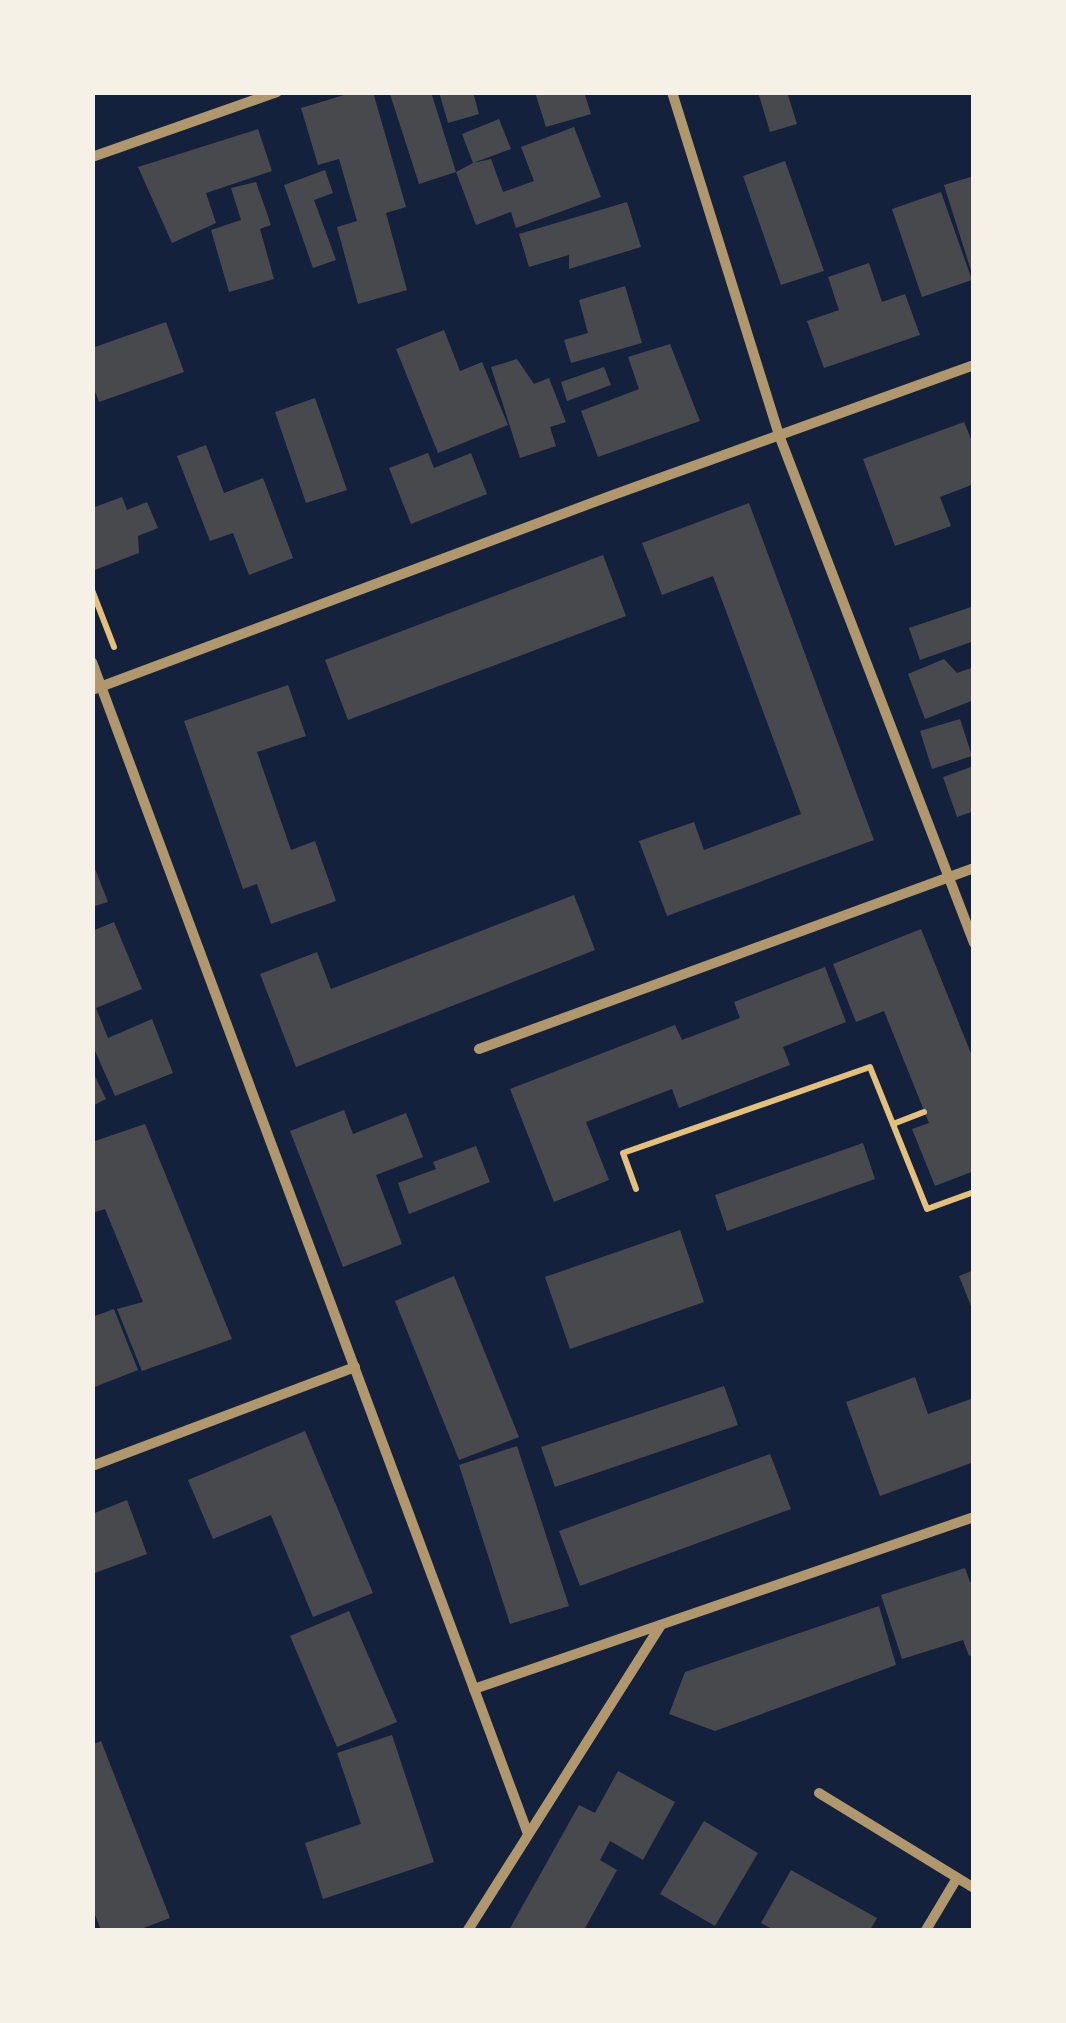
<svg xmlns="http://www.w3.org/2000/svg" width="1066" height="2023" viewBox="0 0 1066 2023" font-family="Ubuntu,sans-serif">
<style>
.building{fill:#48494c}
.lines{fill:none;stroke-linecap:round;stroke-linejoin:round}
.path{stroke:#e5c07b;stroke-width:6}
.minor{stroke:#b1986c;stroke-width:10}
</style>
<rect width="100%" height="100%" fill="#14213d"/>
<g class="building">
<polygon points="354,92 373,92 406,207 386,213 407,290 358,304 337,227 357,221 339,159 318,165 301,108"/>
<polygon points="431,92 456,172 419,184 390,94"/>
<polygon points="439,92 473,92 479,114 448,123"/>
<polygon points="535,92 584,92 591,114 546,127"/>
<polygon points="758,92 787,92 797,124 770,132"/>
<polygon points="499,119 511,149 473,163 491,159 503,192 534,181 521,147 574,127 601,197 516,228 511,212 476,225 456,172 473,163 462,134"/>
<polygon points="258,129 272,171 206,193 216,223 172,243 138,167"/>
<polygon points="785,161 824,271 781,285 743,176"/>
<polygon points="325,170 333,193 314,200 336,260 313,268 284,185"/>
<polygon points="974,176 974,277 973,277 944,185"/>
<polygon points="256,182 271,225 260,229 274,279 229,292 211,230 241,220 231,188"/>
<polygon points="941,192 972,280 922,297 892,209"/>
<polygon points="627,202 641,247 569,269 569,255 529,267 519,234"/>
<polygon points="869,263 882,302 905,294 920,335 824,368 807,321 839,310 828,277"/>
<polygon points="625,286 642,343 571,363 564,340 588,333 579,300"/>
<polygon points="166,322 184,372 99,402 92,383 92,348"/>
<polygon points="444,330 460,371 482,362 508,425 438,453 396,349"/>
<polygon points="670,344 700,421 598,457 581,411 639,389 628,357"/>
<polygon points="517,359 534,384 549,378 566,422 550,427 556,446 520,458 491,367"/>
<polygon points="604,367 611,385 567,401 561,382"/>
<polygon points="315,398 347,490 306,503 275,412"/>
<polygon points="964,422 974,446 974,484 940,497 951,526 895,546 863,459"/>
<polygon points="206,445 224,493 263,478 293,558 249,575 233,533 210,541 177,456"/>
<polygon points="428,453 434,468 471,453 487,494 411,524 389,468"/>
<polygon points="122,497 127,510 147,502 158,528 138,536 139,553 92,571 92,508"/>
<polygon points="749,503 874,840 667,916 639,841 694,822 704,850 801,814 713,576 662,595 642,543"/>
<polygon points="603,555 626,616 348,720 325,660"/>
<polygon points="974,606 974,641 920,660 909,628"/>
<polygon points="944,659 957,673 974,667 974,700 925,719 908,674"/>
<polygon points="288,685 306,736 257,752 291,850 315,841 336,901 271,924 257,884 243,889 184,721"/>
<polygon points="960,719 972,756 932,769 920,731"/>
<polygon points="974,766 974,811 957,817 943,777"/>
<polygon points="92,861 108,902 92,907"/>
<polygon points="574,895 595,950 296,1067 260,974 317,952 331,989"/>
<polygon points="114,922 142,989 96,1008 108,1038 152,1019 173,1073 115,1096 92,1044 92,931"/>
<polygon points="921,929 974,1061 974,1171 935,1186 912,1129 929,1123 884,1011 856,1022 833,964"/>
<polygon points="825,967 846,1022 783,1047 790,1065 679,1108 672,1089 586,1122 609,1180 554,1202 510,1089 675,1025 682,1040 740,1018 734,1002"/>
<polygon points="92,1070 106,1099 92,1106"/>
<polygon points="344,1110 353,1134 406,1113 423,1157 376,1175 402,1244 343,1267 290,1131"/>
<polygon points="145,1124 232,1339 142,1371 117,1309 143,1302 105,1209 92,1213 92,1142"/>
<polygon points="863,1143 875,1179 727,1231 715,1195"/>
<polygon points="476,1146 490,1182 409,1214 398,1183 436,1169 433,1162"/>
<polygon points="680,1230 704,1302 570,1349 545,1277"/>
<polygon points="974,1270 974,1311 973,1311 959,1276"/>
<polygon points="454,1276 519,1437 459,1460 395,1301"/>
<polygon points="114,1309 138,1370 92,1388 92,1317"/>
<polygon points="915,1377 928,1414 974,1398 974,1462 880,1496 846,1402"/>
<polygon points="724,1386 738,1425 555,1487 541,1447"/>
<polygon points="305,1431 373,1593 313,1617 271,1515 213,1539 188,1480"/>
<polygon points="517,1446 569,1606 510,1624 459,1465"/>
<polygon points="770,1454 791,1509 580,1586 559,1531"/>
<polygon points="127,1500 147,1554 92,1574 92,1514"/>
<polygon points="965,1568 970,1582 974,1581 974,1654 969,1656 963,1640 902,1659 881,1595"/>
<polygon points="879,1606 896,1665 715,1731 669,1714 685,1672"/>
<polygon points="349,1611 397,1722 337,1747 290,1636"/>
<polygon points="392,1735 434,1862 323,1899 305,1843 361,1824 337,1753"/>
<polygon points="101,1741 170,1918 138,1930 101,1930 92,1907 92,1745"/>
<polygon points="618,1771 675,1802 643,1860 610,1841 600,1860 617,1870 584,1930 509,1930 579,1805 595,1813"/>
<polygon points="704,1821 758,1853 715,1926 660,1894"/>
<polygon points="791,1870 877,1918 870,1930 774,1930 761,1923"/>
</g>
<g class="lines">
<g class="path">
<polyline points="92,590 114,647"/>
<polyline points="893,1124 924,1112"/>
<polyline points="636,1189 623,1153 870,1067 927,1209 974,1192"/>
</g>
<g class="minor">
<polyline points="672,92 779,435 974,943"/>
<polyline points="92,157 277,92"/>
<polyline points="92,662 528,1834"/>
<polyline points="92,690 613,495 974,365"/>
<polyline points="479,1049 974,868"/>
<polyline points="92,1466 355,1367"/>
<polyline points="474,1689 974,1517"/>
<polyline points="819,1793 974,1888"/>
<polyline points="468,1930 661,1625"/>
<polyline points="926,1930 957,1878"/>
</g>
</g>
<rect width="1066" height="2023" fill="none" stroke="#f6f1e7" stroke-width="190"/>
</svg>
